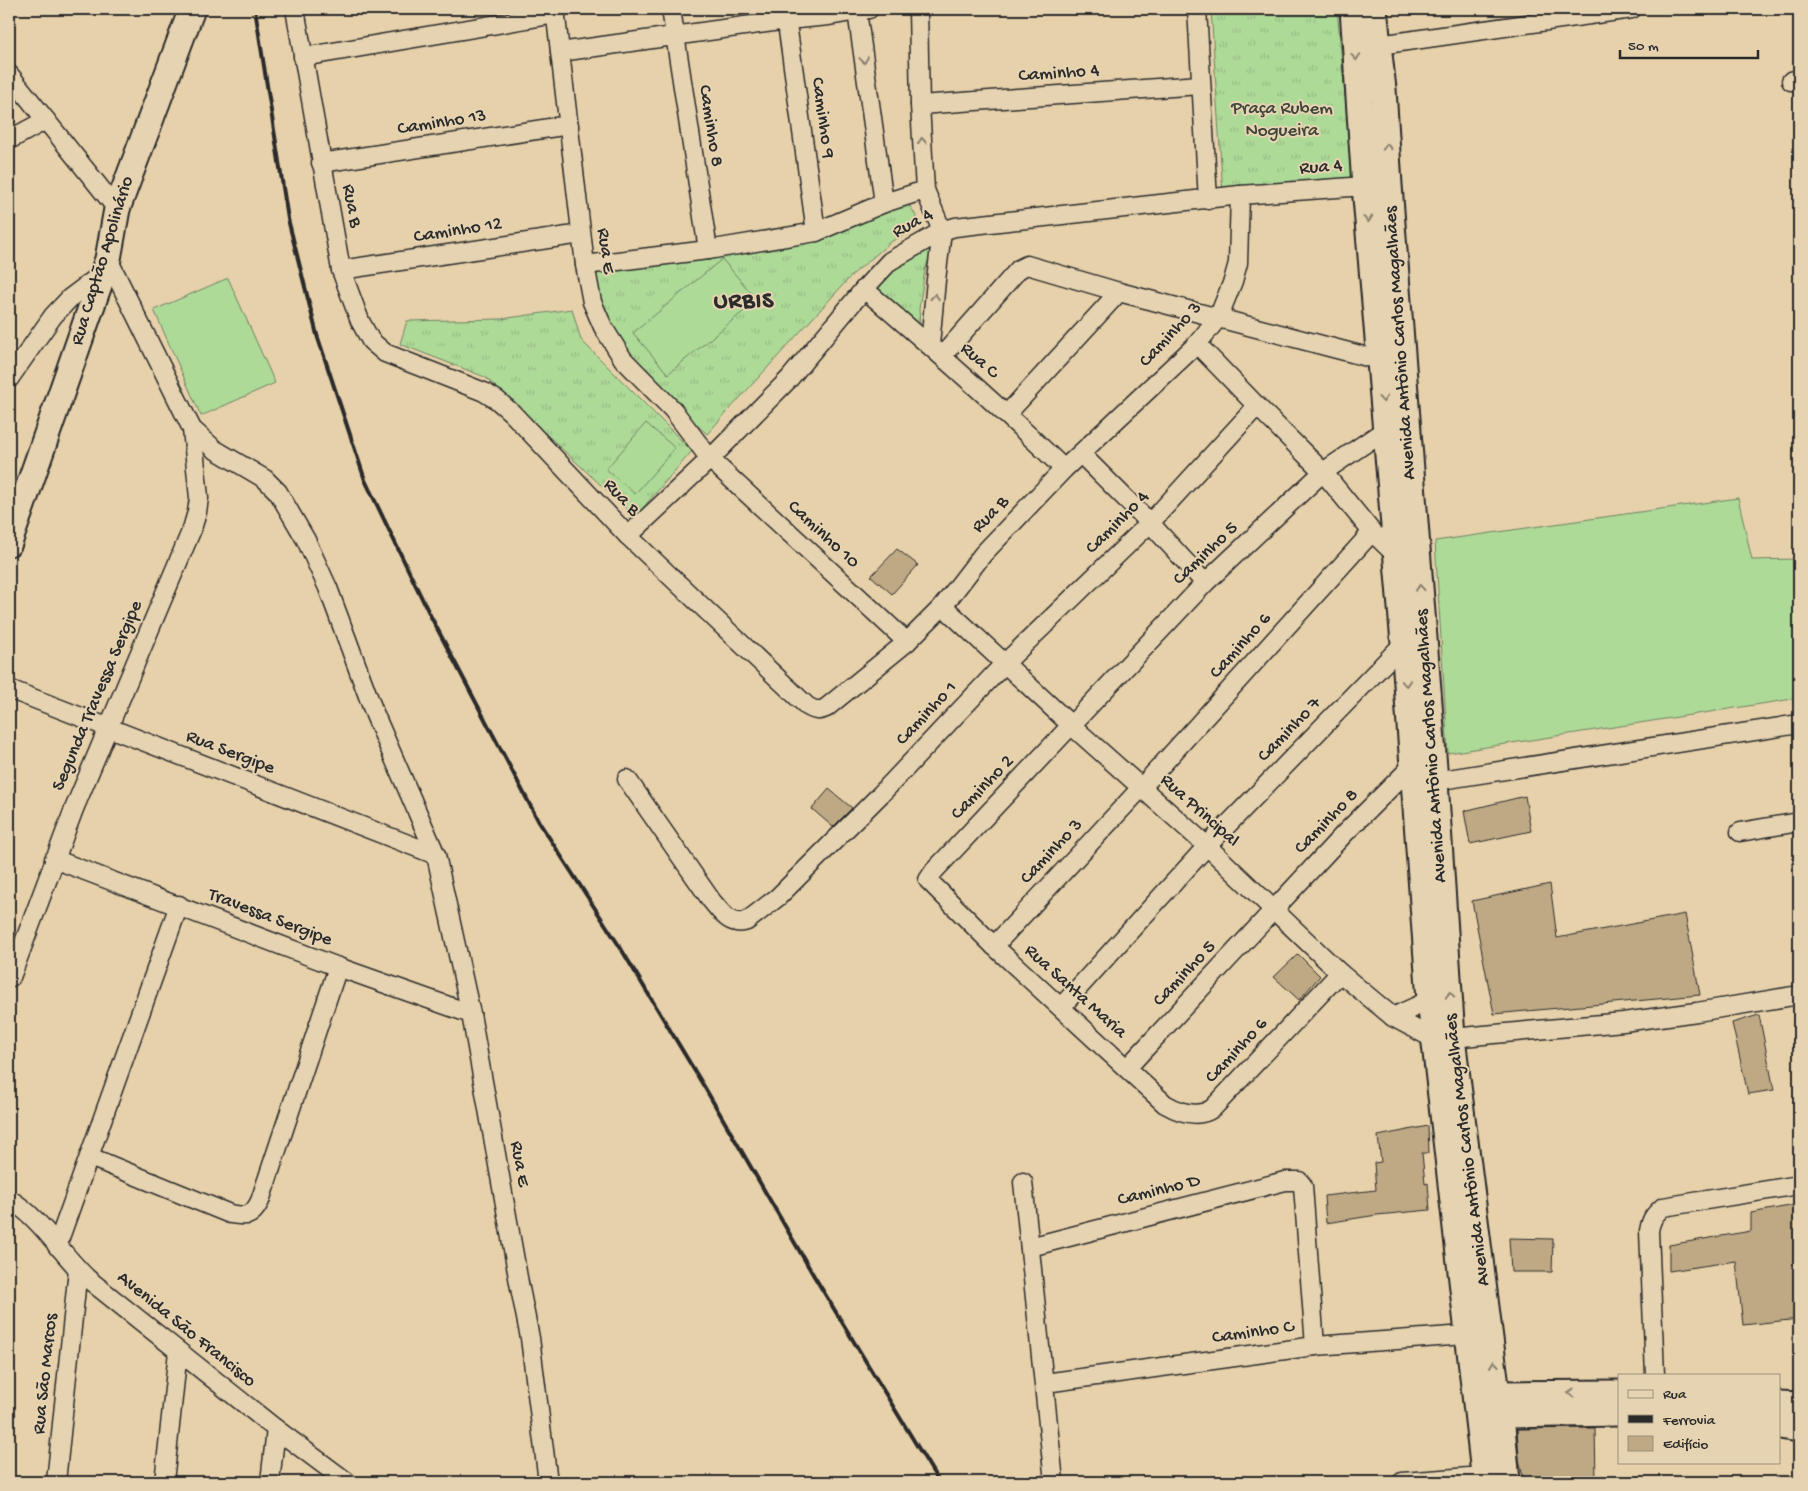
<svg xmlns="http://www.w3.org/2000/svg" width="1808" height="1491" viewBox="0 0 1808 1491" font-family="'Gochi Hand',sans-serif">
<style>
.grass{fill:url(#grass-tufts);stroke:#6c8262}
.pitch{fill:#aeda98;stroke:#6c8262}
.building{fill:#bfa984;stroke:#2b2b2b}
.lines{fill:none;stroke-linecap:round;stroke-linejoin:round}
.street-casing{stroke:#2b2b2b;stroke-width:21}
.secondary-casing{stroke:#2b2b2b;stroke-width:29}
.street{stroke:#e6d3b1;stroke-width:18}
.secondary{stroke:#e6d3b1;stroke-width:25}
.rail{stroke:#2b2b2b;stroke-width:4}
.oneway{stroke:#887f6e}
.labels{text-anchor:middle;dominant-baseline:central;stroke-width:4;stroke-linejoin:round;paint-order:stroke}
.street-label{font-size:19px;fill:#2b2b2b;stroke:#e6d3b1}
.park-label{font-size:19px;fill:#3f453b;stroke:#e6d3b1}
.district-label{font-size:24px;font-weight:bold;letter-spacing:1px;fill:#2b2b2b;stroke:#e6d3b1}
</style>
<defs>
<pattern id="grass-tufts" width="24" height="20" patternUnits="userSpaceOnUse" patternTransform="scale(1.25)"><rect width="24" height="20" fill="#aeda98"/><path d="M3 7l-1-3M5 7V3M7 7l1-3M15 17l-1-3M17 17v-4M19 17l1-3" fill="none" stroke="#96bb83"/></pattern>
</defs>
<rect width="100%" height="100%" fill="#e7d1ab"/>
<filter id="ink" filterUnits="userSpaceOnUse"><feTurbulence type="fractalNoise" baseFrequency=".02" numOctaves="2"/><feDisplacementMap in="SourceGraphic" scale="10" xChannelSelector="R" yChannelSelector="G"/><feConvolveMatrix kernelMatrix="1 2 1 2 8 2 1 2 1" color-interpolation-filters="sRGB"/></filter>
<g filter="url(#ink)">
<g class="grass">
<polygon points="1211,9 1337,9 1353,182 1223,195"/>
<polygon points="904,203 910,206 916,216 914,227 910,232 892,241 852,275 707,434 631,362 598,306 595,274 697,259"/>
<polygon points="931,246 931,252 925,270 919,309 920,323 917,328 864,279"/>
<polygon points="572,309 581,340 692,451 635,517 485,377 400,344 407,321 501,319"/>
</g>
<g class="pitch">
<polygon points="722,259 757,300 668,374 633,333"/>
<polygon points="228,278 275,383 201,416 154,310"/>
<polygon points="646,423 675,448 635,494 606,469"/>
<polygon points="1738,498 1752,560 1799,559 1799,698 1448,753 1435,541"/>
</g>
<g class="building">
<polygon points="897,549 918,565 892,594 871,576"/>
<polygon points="829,789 852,808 833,827 812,809"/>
<polygon points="1525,796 1531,831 1470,844 1464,811"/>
<polygon points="1550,884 1557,938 1685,914 1700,995 1494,1014 1472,901"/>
<polygon points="1298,954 1320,976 1299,1000 1274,977"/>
<polygon points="1759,1015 1774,1090 1748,1094 1732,1023"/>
<polygon points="1428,1126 1429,1153 1422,1153 1425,1184 1428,1183 1430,1210 1377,1215 1326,1223 1324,1196 1376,1190 1374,1163 1381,1162 1378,1136"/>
<polygon points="1795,1205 1797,1229 1799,1228 1799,1319 1743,1325 1736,1261 1669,1271 1669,1245 1751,1231 1751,1213"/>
<polygon points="1509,1238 1553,1239 1552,1272 1511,1272"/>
<polygon points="1595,1428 1596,1481 1524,1482 1519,1459 1517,1429"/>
</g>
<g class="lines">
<defs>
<g id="street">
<path d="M295 9 341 270 360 321 371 341 385 353 484 392 497 400 512 413 628 536 807 706C814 710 818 712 826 708L907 642 943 606 983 554 1064 469 1197 344 1218 318 1233 281 1238 263 1240 195"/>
<polyline points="555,9 585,265 592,302 603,327 623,359 673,410 710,459 907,642"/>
<polyline points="671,9 708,250"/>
<polyline points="785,9 816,232"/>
<polyline points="918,9 920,105 925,190 942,231 936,280 930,345"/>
<polyline points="1197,9 1208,200"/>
<polyline points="857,11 884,203"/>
<polyline points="1379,45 1632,9"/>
<polyline points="560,52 787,20 829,16 869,9"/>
<polyline points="303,57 556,14"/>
<polyline points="9,74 117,209"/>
<polyline points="1791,81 1799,79"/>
<polyline points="920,105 1200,85"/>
<polyline points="9,140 46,120"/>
<polyline points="321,163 569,125"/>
<polyline points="108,259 192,429 214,449 265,479 278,492 306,540 328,588 375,715 436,855 471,1014 519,1283 530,1338 548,1482"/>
<polyline points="585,265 708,250 816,232 884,203 925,190"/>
<polyline points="341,270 581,234"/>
<path d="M864 289C932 347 999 406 1064 469"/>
<polyline points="1197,344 1257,406 1323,472 1372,532 1396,555"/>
<polyline points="942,356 1019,269 1027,265 1119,292 1379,360"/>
<polyline points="9,379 53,316 70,298 102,274"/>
<polyline points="1007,414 1119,292"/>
<polyline points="1081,454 1150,523 1205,583"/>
<polyline points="628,536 710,459 789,379 864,289 890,261 942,231 955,227 1240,195 1365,186"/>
<polyline points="943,606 1072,726 1207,846 1340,973 1393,1017 1434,1039"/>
<polyline points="9,689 436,855"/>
<path d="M627 779 711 900C721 912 730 927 747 921L778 897 881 794 1004 664 1150 523 1257 406"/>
<polyline points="1435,781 1799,724"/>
<polyline points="1740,832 1799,822"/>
<polyline points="54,859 338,967 471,1014"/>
<polyline points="994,946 1141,788 1372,532"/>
<path d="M1340 973 1213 1108C1198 1119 1179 1112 1165 1104L994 946 928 880 934 871 1205 583 1323 472 1385 430"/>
<polyline points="11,977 74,809 192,529 197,512 199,498 192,429"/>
<polyline points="1061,1007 1207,846 1404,643"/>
<polyline points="1393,1017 1430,1000"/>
<polyline points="1452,1038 1623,1022 1697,1012 1799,995"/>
<polyline points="1127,1068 1344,834 1412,766"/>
<path d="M90 1157 230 1214C247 1217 252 1217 260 1201L338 967"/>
<polyline points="1023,1182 1054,1482"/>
<path d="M9 1199C41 1218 61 1254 88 1279L276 1429 347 1482"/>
<polyline points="57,1246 179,905"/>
<polyline points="1030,1247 1285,1181 1299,1181 1303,1186 1315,1346"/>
<path d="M1655 1375 1649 1231C1651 1219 1654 1215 1663 1207L1799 1185"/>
<polyline points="1045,1383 1315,1346 1479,1334"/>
<polyline points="56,1482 78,1269"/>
<polyline points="164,1482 178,1351"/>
<polyline points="270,1482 276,1429"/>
<polyline points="1402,1482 1496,1475"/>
</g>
<g id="secondary">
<polyline points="1353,9 1365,186 1404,643 1430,1000 1485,1482"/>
<polyline points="1374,9 1383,89 1389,185 1435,781 1452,1038 1497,1394 1501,1415 1507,1482"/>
<polyline points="9,543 108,259 117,209 192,9"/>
<polyline points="1497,1394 1619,1393"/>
<polyline points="1779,1404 1799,1405"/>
<polyline points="1501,1415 1619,1413"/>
<polyline points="1779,1426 1799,1429"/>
</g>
</defs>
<use href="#street" class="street-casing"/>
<use href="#secondary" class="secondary-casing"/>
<use href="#street" class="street"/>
<use href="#secondary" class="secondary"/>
<polyline class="rail" points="255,9 288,219 317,335 365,480 429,613 539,822 620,947 705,1088 814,1276 939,1482"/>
</g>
<defs><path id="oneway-chevron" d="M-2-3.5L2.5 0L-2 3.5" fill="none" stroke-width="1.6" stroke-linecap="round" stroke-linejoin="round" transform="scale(1.25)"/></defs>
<g class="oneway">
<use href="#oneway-chevron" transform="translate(1356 57) rotate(86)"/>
<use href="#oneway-chevron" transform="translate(864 60) rotate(82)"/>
<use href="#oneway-chevron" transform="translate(922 141) rotate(-93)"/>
<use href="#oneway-chevron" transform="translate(1387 147) rotate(-93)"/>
<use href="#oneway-chevron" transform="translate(1368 219) rotate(85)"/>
<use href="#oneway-chevron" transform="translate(935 297) rotate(-87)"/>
<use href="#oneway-chevron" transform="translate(1383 399) rotate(85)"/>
<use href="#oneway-chevron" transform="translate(1420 588) rotate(-94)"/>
<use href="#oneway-chevron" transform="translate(1406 683) rotate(86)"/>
<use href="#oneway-chevron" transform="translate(1450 995) rotate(-94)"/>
<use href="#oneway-chevron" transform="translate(1494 1364) rotate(-96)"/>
<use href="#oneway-chevron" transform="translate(1571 1393) rotate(180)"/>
</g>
</g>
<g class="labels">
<g class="street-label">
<text transform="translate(1059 74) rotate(-4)">Caminho 4</text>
<text transform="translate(822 118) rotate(82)">Caminho 9</text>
<text transform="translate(442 123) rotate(-9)">Caminho 13</text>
<text transform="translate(710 126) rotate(81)">Caminho 8</text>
<text transform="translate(1321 168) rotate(-4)">Rua 4</text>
<text transform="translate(351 206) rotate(79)">Rua B</text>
<text transform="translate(913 224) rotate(-28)">Rua 4</text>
<text transform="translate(458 231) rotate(-9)">Caminho 12</text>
<text transform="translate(605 251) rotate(82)">Rua E</text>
<text transform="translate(103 261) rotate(-73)">Rua Captão Apolinário</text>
<text transform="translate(1171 335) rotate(-47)">Caminho 3</text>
<text transform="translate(1401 343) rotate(-94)">Avenida Antônio Carlos Magalhães</text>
<text transform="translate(979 361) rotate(41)">Rua C</text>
<text transform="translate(621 498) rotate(47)">Rua B</text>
<text transform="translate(991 515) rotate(-46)">Rua B</text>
<text transform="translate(1118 523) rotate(-45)">Caminho 4</text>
<text transform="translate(823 535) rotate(43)">Caminho 10</text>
<text transform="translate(1206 554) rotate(-44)">Caminho 5</text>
<text transform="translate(1241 646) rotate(-48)">Caminho 6</text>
<text transform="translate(98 696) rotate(-67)">Segunda Travessa Sergipe</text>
<text transform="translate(927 714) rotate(-47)">Caminho 1</text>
<text transform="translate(1290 730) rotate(-46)">Caminho 7</text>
<text transform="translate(1432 746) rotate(-94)">Avenida Antônio Carlos Magalhães</text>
<text transform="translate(230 753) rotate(21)">Rua Sergipe</text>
<text transform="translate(983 788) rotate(-46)">Caminho 2</text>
<text transform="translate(1199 811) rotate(42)">Rua Principal</text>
<text transform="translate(1327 822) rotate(-46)">Caminho 8</text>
<text transform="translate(1052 852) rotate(-47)">Caminho 3</text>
<text transform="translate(270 918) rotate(21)">Travessa Sergipe</text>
<text transform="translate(1185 974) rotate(-47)">Caminho 5</text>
<text transform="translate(1075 992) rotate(42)">Rua Santa Maria</text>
<text transform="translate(1237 1051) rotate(-47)">Caminho 6</text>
<text transform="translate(1468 1150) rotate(-97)">Avenida Antônio Carlos Magalhães</text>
<text transform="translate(519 1164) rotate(80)">Rua E</text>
<text transform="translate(1159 1191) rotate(-14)">Caminho D</text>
<text transform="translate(186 1330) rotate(39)">Avenida São Francisco</text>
<text transform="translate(1253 1333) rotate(-8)">Caminho C</text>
<text transform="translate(46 1374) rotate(-84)">Rua São Marcos</text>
</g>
<g class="park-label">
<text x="1282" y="109">Praça Rubem<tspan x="1282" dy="22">Nogueira</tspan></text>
</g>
<g class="district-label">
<text x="744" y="302">URBIS</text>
</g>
</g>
<rect width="1808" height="1491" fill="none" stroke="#e6d3b1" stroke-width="30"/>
<rect x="15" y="15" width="1778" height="1461" fill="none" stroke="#2b2b2b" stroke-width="2" filter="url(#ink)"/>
<rect x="1618" y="1374" width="162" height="90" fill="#e6d3b1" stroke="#9b907b"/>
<rect x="1628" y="1390" width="25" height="8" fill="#e6d3b1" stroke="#9b907b"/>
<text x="1663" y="1398" font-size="15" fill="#2b2b2b">Rua</text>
<rect x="1628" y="1415" width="25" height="8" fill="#2b2b2b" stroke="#9b907b"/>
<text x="1663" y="1424" font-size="15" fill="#2b2b2b">Ferrovia</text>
<rect x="1628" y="1436" width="25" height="15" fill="#bfa984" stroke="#9b907b"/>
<text x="1663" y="1448" font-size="15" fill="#2b2b2b">Edifício</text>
<path d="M1620 50v8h138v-8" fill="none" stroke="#2b2b2b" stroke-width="2.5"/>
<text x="1628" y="50" font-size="15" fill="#2b2b2b" stroke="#e6d3b1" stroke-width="4" paint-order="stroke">50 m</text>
</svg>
